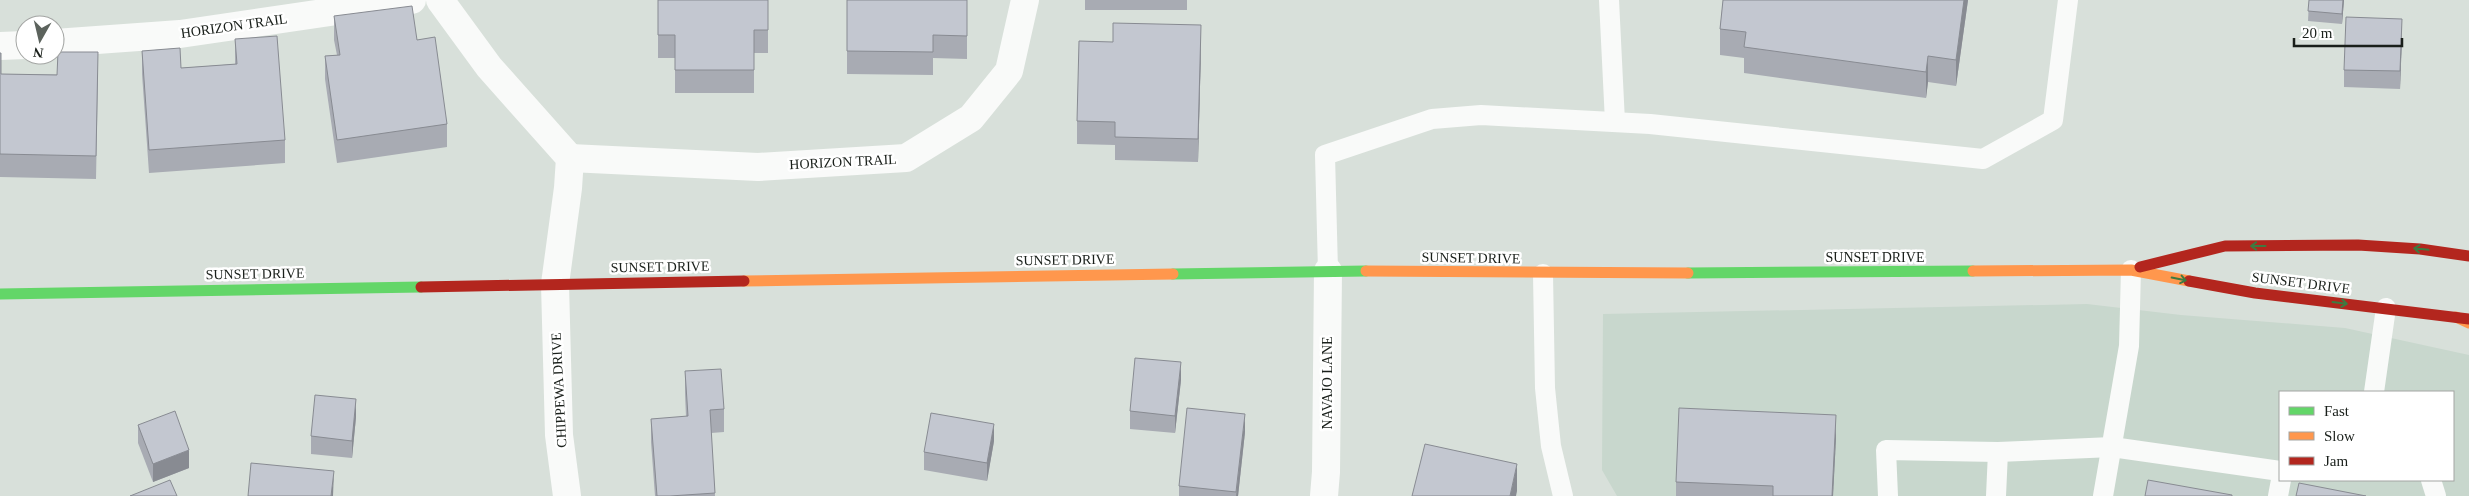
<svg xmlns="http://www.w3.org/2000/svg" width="2469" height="496" viewBox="0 0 2469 496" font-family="Georgia,serif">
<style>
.built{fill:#c8d7cd;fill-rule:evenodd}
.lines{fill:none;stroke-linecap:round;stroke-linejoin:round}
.lane{stroke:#f9faf9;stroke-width:20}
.street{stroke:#f9faf9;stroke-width:28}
.fast{stroke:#63d668;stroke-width:11}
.slow{stroke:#ff974d;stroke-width:11}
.jam{stroke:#b3261e;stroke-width:11}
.wall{fill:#a8abb3}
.shaded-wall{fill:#888b92}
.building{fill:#c3c7d0;stroke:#888b92}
.oneway{stroke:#3e7a41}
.labels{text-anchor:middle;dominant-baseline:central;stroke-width:5;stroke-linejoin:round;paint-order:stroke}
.street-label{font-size:14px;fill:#191f1a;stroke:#fff}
</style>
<rect width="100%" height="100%" fill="#d8e0da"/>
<path class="built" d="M2087 304 2181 315 2345 328 2469 355V496H1617L1602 470 1603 314ZM2280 392H2453V480H2280Z"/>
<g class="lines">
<g class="lane">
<polyline points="1609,0 1615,122"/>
<polyline points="1328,271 1325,155 1432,119 1481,115 1650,124 1983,159 2053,120 2068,0"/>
<polyline points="1543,274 1545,388 1551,446 1563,496"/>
<polyline points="2374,392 2386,308"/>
<polyline points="2431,480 2436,496"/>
<polyline points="1888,496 1886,450 1998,452 2112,447 2280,471"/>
<polyline points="1996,496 1998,452"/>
<polyline points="2103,496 2129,346 2131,270"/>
<polyline points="2278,496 2281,480"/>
</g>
<g class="street">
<polyline points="440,0 489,67 570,158 568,188 555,284 559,435 567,496"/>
<polyline points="55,43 180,34 412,0"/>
<polyline points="0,46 25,45"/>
<polyline points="570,158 758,167 906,158 971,118 1009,71 1025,0"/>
<polyline points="1324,496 1326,472 1328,271"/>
</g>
<g class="fast">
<polyline points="1688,273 1973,271"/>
<polyline points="1173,274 1366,271"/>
<polyline points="0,294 421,287"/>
</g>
<g class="slow">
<polyline points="1366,271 1688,273"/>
<polyline points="1973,271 2131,270 2189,281"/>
<polyline points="744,281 1173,274"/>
<polyline points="2456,317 2469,323"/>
</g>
<g class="jam">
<polyline points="2140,267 2225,246 2358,245 2420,249 2469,256"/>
<polyline points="2189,281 2255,293 2469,319"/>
<polyline points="421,287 744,281"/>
</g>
</g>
<g class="wall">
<polygon points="658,0 768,0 768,53 754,53 754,93 675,93 675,58 658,58"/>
<polygon points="847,0 967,0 967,59 933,58 933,75 847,74"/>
<rect x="1085" y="0" width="102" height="10"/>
<polygon points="1723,0 1968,0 1956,86 1928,82 1926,98 1744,73 1744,58 1720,55 1720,29"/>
<polygon points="2309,0 2344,0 2342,24 2308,21"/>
<polygon points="334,16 417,40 447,124 447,147 337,163 325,79 325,56 337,55 334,40"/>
<polygon points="2402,37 2400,89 2344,87 2344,70"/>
<polygon points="235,39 285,140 285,163 149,173 142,74 142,51 181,68 235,64"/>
<polygon points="1201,49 1198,162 1115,160 1115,145 1077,144 1077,121"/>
<polygon points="0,53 1,74 98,75 96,179 0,177"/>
<polygon points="685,371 724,409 724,432 711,433 715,496 655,496 651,442 651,419 686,417 685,394"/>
<polygon points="1181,380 1175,433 1130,429 1130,411"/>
<polygon points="356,417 352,458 311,454 311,436"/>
<polygon points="138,425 189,468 153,482 138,443"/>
<polygon points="1245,432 1238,496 1179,496 1179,486"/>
<polygon points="1836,438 1833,496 1676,496 1676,482"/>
<polygon points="994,441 987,481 924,470 924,452"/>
</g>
<g class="shaded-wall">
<polygon points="1964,0 1968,0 1956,86 1956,60"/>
<polygon points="2343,0 2344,0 2342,24 2342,14"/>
<polygon points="2402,19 2402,37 2400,89 2400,71"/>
<polygon points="1201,25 1201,49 1198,162 1198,139"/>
<polygon points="1928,56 1928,82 1926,98 1926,72"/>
<polygon points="1181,362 1181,380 1175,433 1175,416"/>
<polygon points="356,399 356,417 352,458 352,441"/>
<polygon points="1245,414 1245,432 1238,496 1236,496"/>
<polygon points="1836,415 1836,438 1833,496 1832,496"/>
<polygon points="994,424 994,441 987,481 987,463"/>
<polygon points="189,450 189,468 153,482 153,464"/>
<polygon points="1517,464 1517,491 1516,496 1510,496"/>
<polygon points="334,471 333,496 331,496"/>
</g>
<g class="building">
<polygon points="658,0 768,0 768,30 754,30 754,70 675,70 675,35 658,35"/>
<polygon points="847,0 967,0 967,36 933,35 933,52 847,51"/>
<polygon points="1723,0 1964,0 1956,60 1928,56 1926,72 1744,47 1746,32 1720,29"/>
<polygon points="2309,0 2343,0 2342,14 2308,11"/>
<polygon points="412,6 417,40 435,37 447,124 337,140 325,56 340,55 334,16"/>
<polygon points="2346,17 2402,19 2400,71 2344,70"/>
<polygon points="1113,23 1201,25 1198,139 1115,137 1115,122 1077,121 1079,41 1113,42"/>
<polygon points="277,36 285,140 149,150 142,51 180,48 181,68 237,64 235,39"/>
<polygon points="58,52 98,52 96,156 0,154 0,53 1,53 1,74 57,75"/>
<polygon points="1135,358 1181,362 1175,416 1130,411"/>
<polygon points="721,369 724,409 710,410 715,493 670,496 657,496 651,419 688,416 685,371"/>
<polygon points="315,395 356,399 352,441 311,436"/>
<polygon points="1187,408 1245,414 1236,492 1179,486"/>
<polygon points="1679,408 1836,415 1832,496 1773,496 1773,486 1676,482"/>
<polygon points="175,411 189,450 153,464 138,425"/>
<polygon points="931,413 994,424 987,463 924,452"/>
<polygon points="1425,444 1517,464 1510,496 1412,496"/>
<polygon points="251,463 334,471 331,496 248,496"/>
<polygon points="170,480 177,496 130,496"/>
<polygon points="2148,480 2232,495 2232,496 2145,496"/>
<polygon points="2299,483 2366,496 2296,496"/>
</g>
<defs><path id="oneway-shaft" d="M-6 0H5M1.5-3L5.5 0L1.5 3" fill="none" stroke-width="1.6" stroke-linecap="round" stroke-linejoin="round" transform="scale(1.25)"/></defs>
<g class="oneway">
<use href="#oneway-shaft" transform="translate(2258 246) rotate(180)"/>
<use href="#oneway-shaft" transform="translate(2421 249) rotate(-174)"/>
<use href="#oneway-shaft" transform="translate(2179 279) rotate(11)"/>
<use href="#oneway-shaft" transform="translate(2340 303) rotate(7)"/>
</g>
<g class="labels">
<g class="street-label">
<text transform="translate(234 26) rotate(-8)">HORIZON TRAIL</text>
<text transform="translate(843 162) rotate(-3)">HORIZON TRAIL</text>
<text x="1875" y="257">SUNSET DRIVE</text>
<text transform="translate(1471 258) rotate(1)">SUNSET DRIVE</text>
<text transform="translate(1065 260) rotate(-1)">SUNSET DRIVE</text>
<text transform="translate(660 267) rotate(-1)">SUNSET DRIVE</text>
<text transform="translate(255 274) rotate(-1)">SUNSET DRIVE</text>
<text transform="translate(2301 283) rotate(7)">SUNSET DRIVE</text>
<text transform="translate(1327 383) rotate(-90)">NAVAJO LANE</text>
<text transform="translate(559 390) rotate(-93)">CHIPPEWA DRIVE</text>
</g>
</g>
<rect x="2279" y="391" width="175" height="90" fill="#ffffff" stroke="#a3a5a3"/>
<rect x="2289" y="407" width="25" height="8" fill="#63d668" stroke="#a3a5a3"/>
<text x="2324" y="416" font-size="15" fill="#191f1a">Fast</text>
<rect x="2289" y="432" width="25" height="8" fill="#ff974d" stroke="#a3a5a3"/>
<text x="2324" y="441" font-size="15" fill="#191f1a">Slow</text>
<rect x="2289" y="457" width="25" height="8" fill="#b3261e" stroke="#a3a5a3"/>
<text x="2324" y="466" font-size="15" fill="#191f1a">Jam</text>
<g transform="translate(40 40) rotate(188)"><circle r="24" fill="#ffffff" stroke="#a3a5a3"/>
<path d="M0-4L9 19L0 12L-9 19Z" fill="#5c635d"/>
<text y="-8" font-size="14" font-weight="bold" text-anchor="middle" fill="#191f1a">N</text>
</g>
<path d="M2294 38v8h108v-8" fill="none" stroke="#191f1a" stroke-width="2.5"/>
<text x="2302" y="38" font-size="15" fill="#191f1a" stroke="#ffffff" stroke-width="4" paint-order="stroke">20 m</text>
</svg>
